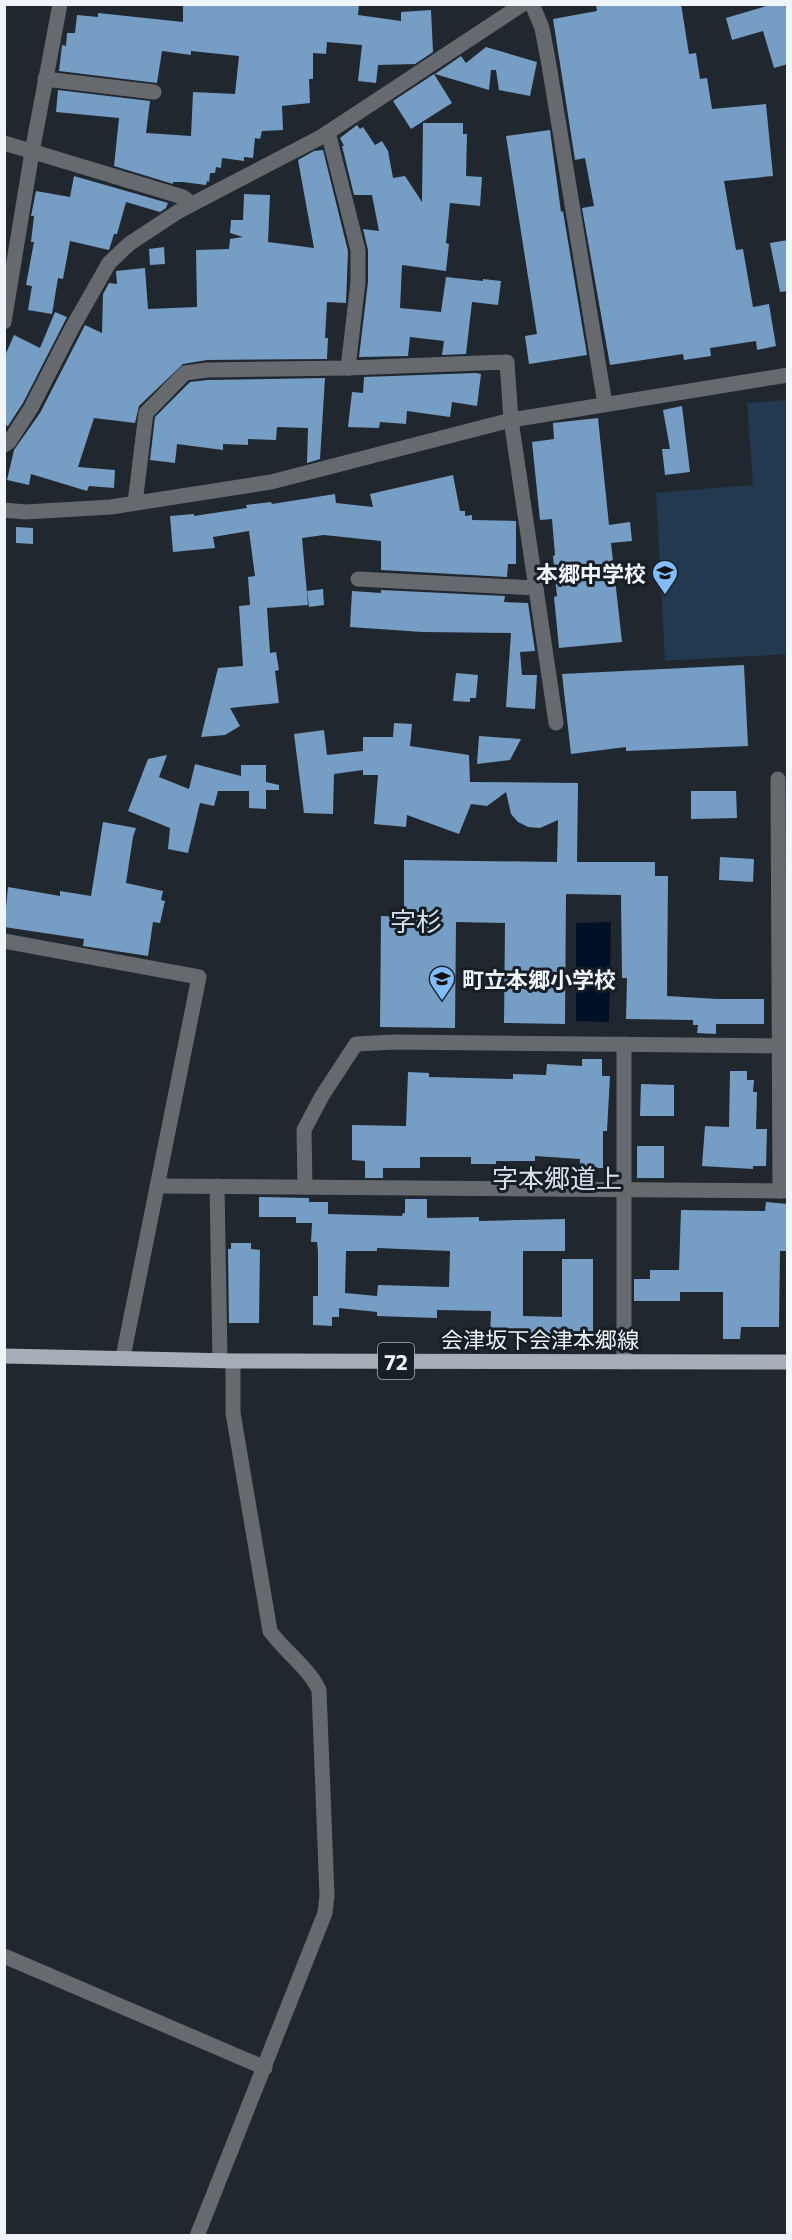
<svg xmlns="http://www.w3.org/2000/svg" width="792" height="2240" viewBox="0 0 792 2240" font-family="Commissioner,'Noto Sans JP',sans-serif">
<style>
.green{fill:#223950}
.water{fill:#001027}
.building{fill:#769dc4;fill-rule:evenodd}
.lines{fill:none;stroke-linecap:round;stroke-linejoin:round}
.street{stroke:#666a6e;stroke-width:15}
.primary{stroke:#a6aeb7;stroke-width:15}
.labels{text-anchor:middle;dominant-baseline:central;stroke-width:6;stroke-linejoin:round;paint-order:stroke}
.shield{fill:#161e26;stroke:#afb4ba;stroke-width:1.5}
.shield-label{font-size:21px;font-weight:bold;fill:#f0f5fa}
.poi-label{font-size:22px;font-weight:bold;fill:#f0f5fa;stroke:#161e26;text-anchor:end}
.street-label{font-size:22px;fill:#f0f5fa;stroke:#161e26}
.quarter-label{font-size:26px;fill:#d7e2ed;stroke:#161e26}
</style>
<rect width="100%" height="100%" fill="#20272f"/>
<polygon class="green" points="787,400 787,654 665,661 656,493 753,485 747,403"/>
<polygon class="water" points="611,922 609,1022 576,1021 576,923"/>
<g class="building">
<polygon points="183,4 359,4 358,15 401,21 401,12 431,10 433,52 415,64 378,65 376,83 358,81 362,45 327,42 326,54 313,53 313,79 309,79 310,103 282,106 283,130 262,131 260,139 255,138 253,158 244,157 244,161 222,158 221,168 216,167 215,173 210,173 209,182 207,181 206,185 183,182 173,182 173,184 114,166 119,118 56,112 58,90 150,101 146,133 191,136 193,92 235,94 239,56 191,51 191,55 162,51 157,83 59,71 62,45 66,46 67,33 75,33 77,15 98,17 98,13 183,22"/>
<polygon points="596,4 681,4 689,54 696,53 700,79 707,78 712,109 766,104 773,176 724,181 736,250 743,249 753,307 769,304 776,346 757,350 756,341 710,348 711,356 684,360 683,354 610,365 582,208 594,206 585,158 575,160 553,19 597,11"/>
<polygon points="773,4 785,4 788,15 788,64 774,68 763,31 732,40 726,18"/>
<polygon points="486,47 537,62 530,96 499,90 496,70 491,70 489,90 435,74 461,56 466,63"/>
<polygon points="434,74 452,103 411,129 393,101"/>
<polygon points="423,123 463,123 463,134 467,134 466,176 482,177 480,206 450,203 446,243 449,244 446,271 402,265 400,308 441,312 446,277 483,281 483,279 501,281 498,305 472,302 466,354 442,355 444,341 410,337 408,356 359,357 368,282 368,250 363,229 379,231 372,195 354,195 342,146 344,146 340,138 357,125 360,129 363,127 375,145 382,141 388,151 393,178 405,176 422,202"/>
<polygon points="550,130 561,212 563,211 587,355 529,364 525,336 537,334 506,136"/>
<polygon points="323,150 348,251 346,303 327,302 325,338 328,338 327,359 207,360 183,364 139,406 135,423 94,418 78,467 115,470 114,488 89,486 87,491 31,474 29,485 7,480 14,450 40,413 85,325 102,333 103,294 109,283 117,284 116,271 145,268 148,309 197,307 196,250 229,249 230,239 243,237 230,233 231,220 243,220 244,194 270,195 268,242 314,248 298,160 314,151"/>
<polygon points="74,176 168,203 166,208 160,212 126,202 117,234 114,234 109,250 70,241 63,279 58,278 52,314 28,310 32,286 26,285 34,242 31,242 34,216 31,216 36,191 70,197"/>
<polygon points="788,240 788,291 780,292 770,243"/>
<polygon points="164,247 165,264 150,265 149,249"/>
<polygon points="55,312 67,317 23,403 8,426 4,425 4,358 14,335 40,348"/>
<polygon points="476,373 481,374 477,406 452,402 450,417 407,411 406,424 380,422 379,428 348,427 352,392 363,393 364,377"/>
<polygon points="325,378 320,459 307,463 308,428 277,427 276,440 248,439 248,445 223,444 223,450 177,444 175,463 150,460 155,417 190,382 208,380"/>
<polygon points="682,406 690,472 665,475 662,449 670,449 663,410"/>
<polygon points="598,418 609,525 630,522 632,541 611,543 622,642 559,648 554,597 557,596 553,556 555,555 552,519 540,520 532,442 554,439 553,423"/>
<polygon points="453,475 460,511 465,511 465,516 472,515 472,520 516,521 516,564 508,564 507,577 381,570 381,541 324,535 302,538 308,605 267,608 270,653 276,652 279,670 275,671 279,703 230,708 240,726 225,735 201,737 218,668 243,666 239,606 250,605 248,577 255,576 249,531 213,537 215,548 173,552 170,516 194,514 194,516 247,508 246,505 271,502 272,504 335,494 336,503 373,507 370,494"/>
<polygon points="16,527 33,528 33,544 16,543"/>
<polygon points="323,589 324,605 309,607 307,591"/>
<polygon points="381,590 505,596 504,602 528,603 535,651 520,652 522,675 537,675 535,709 506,707 511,633 422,632 350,627 352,591 381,593"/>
<polygon points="744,665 748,746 626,751 626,747 571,754 562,674"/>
<polygon points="456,673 478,675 476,698 470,698 470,702 453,701"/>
<polygon points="394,723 412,724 410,746 469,755 470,782 578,783 577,862 655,862 655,876 668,876 667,996 718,999 764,999 764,1024 716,1024 716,1034 697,1033 698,1025 693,1025 693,1020 626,1019 627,978 622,978 621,895 566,894 565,1024 504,1023 505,923 456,922 455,1028 380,1027 381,916 404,917 404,860 557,862 558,820 540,828 528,827 518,822 511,814 506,792 487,806 471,804 459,834 407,815 406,827 374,824 378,775 363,775 363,770 334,774 333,814 304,813 294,734 324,730 327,755 363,751 363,737 393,737"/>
<polygon points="479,736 521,739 510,760 477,764"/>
<polygon points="167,755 159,777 189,789 195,764 241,776 241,765 266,765 266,782 279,785 279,790 266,790 266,809 249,808 249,791 218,791 214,806 200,803 188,853 168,849 170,828 128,811 148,759"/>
<polygon points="691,791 736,791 737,818 691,819"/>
<polygon points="103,822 136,828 133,837 126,883 163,891 161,900 165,901 160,923 153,922 148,956 83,946 84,939 4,927 8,887 60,896 60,891 91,896"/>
<polygon points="720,857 754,859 753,882 719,880"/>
<polygon points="582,1059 602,1059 602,1076 610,1076 607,1131 603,1131 603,1168 580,1168 580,1159 535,1156 535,1161 496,1161 496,1164 471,1164 471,1157 420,1157 420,1168 383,1168 383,1178 365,1178 365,1161 352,1160 352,1125 406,1126 408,1072 429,1073 429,1077 513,1079 513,1074 546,1075 547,1064 582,1066"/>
<polygon points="730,1071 747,1071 747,1080 754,1080 753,1092 757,1092 756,1129 767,1129 766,1166 753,1166 753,1169 702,1166 705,1126 729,1127"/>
<polygon points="641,1084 674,1085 674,1116 640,1116"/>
<rect x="637" y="1146" width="27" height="32"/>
<path d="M259 1197 309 1198V1202H328V1214L402 1216 403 1213H405V1199H427V1218L479 1217V1221L565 1219V1251H523V1316L562 1317V1259H593V1334L490 1336 491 1311 437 1310V1318L377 1316V1312L339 1308V1317H332V1326L313 1325V1296H318V1252L317 1242H311L312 1223H296V1217H259ZM377 1248 450 1251 449 1287 378 1285 377 1296 345 1293 346 1251H377Z"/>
<polygon points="766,1202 788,1204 788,1251 780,1251 779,1327 741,1327 740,1339 723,1339 723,1292 680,1292 680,1301 634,1301 634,1279 650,1279 650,1270 679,1270 681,1210 765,1211"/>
<polygon points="231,1243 251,1243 251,1249 260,1250 259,1323 229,1323 228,1249 231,1249"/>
</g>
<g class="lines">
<g class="street">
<polyline points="532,4 542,28 549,65 605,404"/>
<polyline points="45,79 154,92"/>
<polyline points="328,132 358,250 358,282 348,368"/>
<polyline points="4,143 183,197 192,204"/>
<polyline points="4,322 32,152 60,4"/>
<polyline points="4,445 9,442 31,408 72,328 109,263 129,244 179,211 321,137 523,4"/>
<polyline points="135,503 146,413 185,373 207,370 348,368 507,362 511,420 556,723"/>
<polyline points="4,510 25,512 111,507 271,482 511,420 788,375"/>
<polyline points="358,579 536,588"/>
<polyline points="778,779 780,1191"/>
<polyline points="4,941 199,977 123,1357"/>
<polyline points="157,1186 788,1191"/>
<polyline points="217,1186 220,1360"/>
<polyline points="305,1187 304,1130 322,1096 356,1044 395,1042 779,1046"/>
<polyline points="624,1362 624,1044"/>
<polyline points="4,1956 265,2068"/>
<path d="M197 2236 325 1913 327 1896 319 1690C308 1667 285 1652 270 1631L233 1413V1361"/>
</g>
<polyline class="primary" points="4,1356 233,1361 788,1362"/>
</g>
<defs>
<symbol id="school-pin" viewBox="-11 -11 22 30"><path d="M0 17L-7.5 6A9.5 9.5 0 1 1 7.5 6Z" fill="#80bdfa" stroke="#161e26"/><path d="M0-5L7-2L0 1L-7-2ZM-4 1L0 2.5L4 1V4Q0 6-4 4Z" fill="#111"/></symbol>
</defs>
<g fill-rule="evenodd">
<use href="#school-pin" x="650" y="558" width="30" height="40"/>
<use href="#school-pin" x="427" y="964" width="30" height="40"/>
</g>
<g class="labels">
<rect class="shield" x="378" y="1343" width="36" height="36" rx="4.5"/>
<g class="shield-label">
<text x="396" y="1361">72</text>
</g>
<g class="poi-label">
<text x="646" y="573">本郷中学校</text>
<text x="462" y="979" text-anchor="start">町立本郷小学校</text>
</g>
<g class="street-label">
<text x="540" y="1339">会津坂下会津本郷線</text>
</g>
<g class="quarter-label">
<text x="416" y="920">字杉</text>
<text x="557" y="1177">字本郷道上</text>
</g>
</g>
<rect width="792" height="2240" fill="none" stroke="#f0f5fa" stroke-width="12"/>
</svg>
